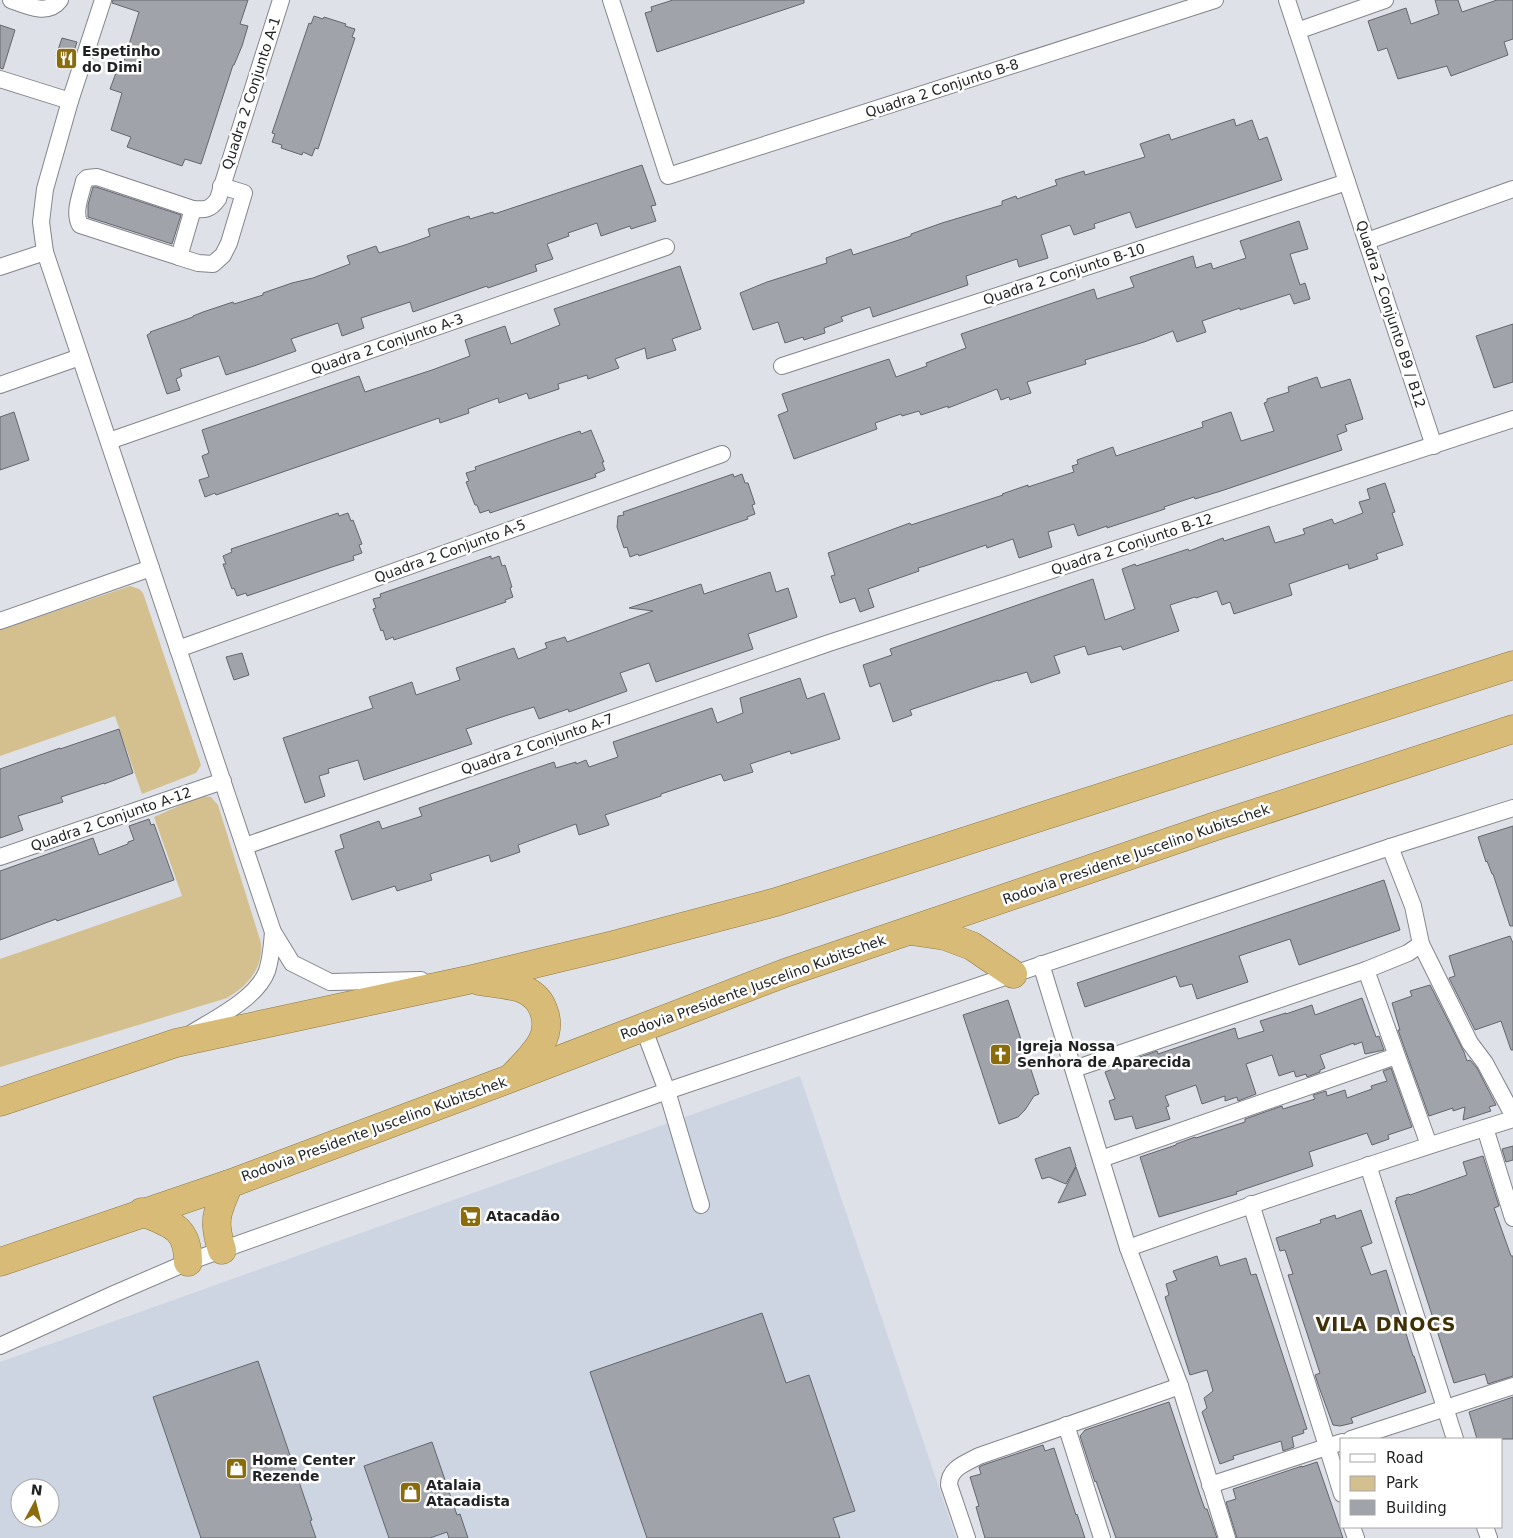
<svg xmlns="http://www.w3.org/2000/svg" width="1513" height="1538" viewBox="0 0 1513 1538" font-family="'DejaVu Sans',sans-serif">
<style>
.built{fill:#ced5e2;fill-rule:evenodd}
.green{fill:#d4bf8e}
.building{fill:#a0a3a9;stroke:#63666c}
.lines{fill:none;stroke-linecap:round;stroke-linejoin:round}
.minor-casing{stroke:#82858b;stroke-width:18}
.trunk-casing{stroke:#907a42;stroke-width:29}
.minor{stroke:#fff;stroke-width:16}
.trunk{stroke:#d7bb76;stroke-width:28}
.labels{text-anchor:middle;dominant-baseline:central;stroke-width:5;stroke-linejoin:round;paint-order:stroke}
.poi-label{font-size:14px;font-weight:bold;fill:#1f2123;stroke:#fff;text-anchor:start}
.street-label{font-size:14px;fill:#1f2123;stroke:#fff}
.district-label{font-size:19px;font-weight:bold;letter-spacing:1px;fill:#3f3006;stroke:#fff}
</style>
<rect width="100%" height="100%" fill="#dee1e8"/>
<path class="built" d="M800 1076 956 1538H0V1362ZM20 1488H50V1518H20Z"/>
<g class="green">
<polygon points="130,586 139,589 143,593 201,765 196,773 142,794 115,716 0,756 0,630"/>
<path d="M201 796 211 797 218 805 261 943C263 968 248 986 227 998L0 1067V959L182 896 154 817Z"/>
</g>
<g class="building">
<polygon points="113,0 248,0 240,24 248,26 242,46 234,65 233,65 201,164 185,159 182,166 127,147 131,137 111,130 122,93 110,89 117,70 121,71 139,12 112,3"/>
<polygon points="673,0 804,0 804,3 657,52 645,13 652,11 651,7"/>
<polygon points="1435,0 1458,0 1462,12 1497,0 1513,0 1513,39 1504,42 1508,55 1451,76 1447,66 1398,79 1387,48 1378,51 1368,21 1406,8 1411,24 1439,14"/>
<polygon points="314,16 323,19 324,17 346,24 345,26 355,29 352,37 355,38 318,149 315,148 312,156 303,152 302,155 281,148 282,145 272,142 275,134 272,133 309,23 311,24"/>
<polygon points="0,25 15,30 3,69 0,68"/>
<polygon points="62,38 77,42 71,60 56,56"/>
<polygon points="1234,119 1236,126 1252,120 1259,140 1267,137 1282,180 1136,228 1130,212 1094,224 1095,228 1074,235 1070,225 1041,235 1048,258 1019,267 1017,259 966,276 968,285 873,317 870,307 841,317 843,321 824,328 825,333 804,340 803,337 785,343 778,322 753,330 740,293 767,282 827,263 826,258 851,249 853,255 911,236 911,234 942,223 1002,205 1002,201 1016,196 1017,199 1057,185 1055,180 1084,171 1085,175 1145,157 1140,144 1169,134 1171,140"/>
<polygon points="642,165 656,205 651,206 656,221 631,229 630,226 601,236 597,223 568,233 569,236 547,244 553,259 535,265 537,271 488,288 487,286 413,312 410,302 361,318 364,328 342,336 338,323 291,339 296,351 254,366 226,375 219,356 180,369 182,376 176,379 180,390 167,394 147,335 151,333 150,332 193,317 193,316 203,312 233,302 234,304 263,295 263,293 292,283 313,278 350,264 347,256 376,246 379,253 405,245 430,236 428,229 456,220 469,216 470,219 493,212 494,214"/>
<polygon points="93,187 96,187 181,215 172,244 88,217 88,205"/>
<polygon points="1299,221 1308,249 1290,254 1300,285 1305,283 1310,299 1294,304 1290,294 1240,310 1240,308 1202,321 1206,332 1177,342 1173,331 1144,342 1085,360 1086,364 1027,382 1031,393 1010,400 1009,397 1001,400 997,389 948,408 948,406 921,415 919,411 902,416 901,414 875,423 877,429 794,459 778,415 788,411 782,394 889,359 896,377 927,366 926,363 966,348 961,334 1094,289 1097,299 1134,287 1130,277 1193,256 1196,268 1211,263 1213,269 1246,258 1240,241"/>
<polygon points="680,266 701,329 672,339 676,350 647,359 645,348 615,359 619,368 588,379 587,375 558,384 559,389 529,399 527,393 499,403 498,398 468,409 469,413 440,423 439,418 216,495 215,493 205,497 199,480 209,477 202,456 209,453 202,430 359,376 365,392 432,370 470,356 465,340 505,326 511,344 560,325 554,309"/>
<polygon points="1513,324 1513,382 1494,388 1476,336"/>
<polygon points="1317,377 1321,388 1350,379 1355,394 1363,419 1345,425 1347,431 1337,435 1342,450 1224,490 1195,499 1194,497 1164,507 1165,509 1107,528 1107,526 1078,536 1074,524 1048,532 1052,547 1019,558 1013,539 987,548 986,545 925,566 918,568 919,571 868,589 874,607 860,612 855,598 840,603 831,576 835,575 828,553 910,523 911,525 1003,495 1002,494 1028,485 1028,487 1074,472 1072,466 1078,464 1077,460 1113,447 1116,456 1203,427 1202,422 1231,412 1241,441 1274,431 1264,403 1267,402 1267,399 1289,392 1288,387"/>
<polygon points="14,412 29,460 0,470 0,417"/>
<polygon points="591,430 604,462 602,462 605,470 595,474 596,477 490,513 489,510 480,513 477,505 475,505 466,482 469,481 466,473 476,470 475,467 556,439 580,431 581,434"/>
<polygon points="733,474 734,477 742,474 745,483 748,483 755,504 752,505 755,514 747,517 748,519 639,556 638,554 630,557 627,547 624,548 617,527 618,516 624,515 623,512"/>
<polygon points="1385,483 1395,512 1392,513 1403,545 1376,554 1378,559 1349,569 1348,564 1289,584 1292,595 1234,614 1230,602 1222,605 1217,591 1196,598 1195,597 1170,605 1179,631 1123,650 1121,646 1088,655 1085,646 1054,656 1060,673 1031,683 1027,672 998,681 998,680 910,710 912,715 893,722 880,683 870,687 863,665 892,655 890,649 1093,579 1105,620 1135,609 1122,569 1135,564 1136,566 1188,549 1189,551 1223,538 1224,541 1269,526 1275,543 1305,534 1303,529 1332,519 1334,524 1363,513 1359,502 1370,499 1367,489"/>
<polygon points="338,513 339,516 348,513 351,521 353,520 362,544 359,545 362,553 353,556 354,560 335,566 247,596 246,593 237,596 234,588 232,589 223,564 226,564 223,556 232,552 231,549"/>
<polygon points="491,556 491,559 499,556 502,566 505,565 512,587 510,588 513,597 505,600 506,602 394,640 393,637 386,640 383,630 381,631 373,609 376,608 373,599 381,597 380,594"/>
<polygon points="770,572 776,592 788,588 797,617 748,634 753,649 656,682 649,663 620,673 627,691 569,712 568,709 539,719 534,707 508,715 466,729 472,744 364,780 358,760 328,769 329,773 319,776 325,796 305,803 283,738 373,708 369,697 398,687 412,682 416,695 460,680 456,668 514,648 518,659 547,648 545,643 565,637 567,642 653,611 629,608 701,584 704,594"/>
<polygon points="242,653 249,675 234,680 226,657"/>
<polygon points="800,678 807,699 824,693 840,739 791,754 790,751 750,764 753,772 724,781 721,774 661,794 661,796 605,815 609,825 579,835 576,824 518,845 520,852 491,862 489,855 430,874 432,880 397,891 395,886 352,900 335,851 344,848 340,835 379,821 382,829 422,816 419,808 554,762 556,768 576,762 576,764 586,760 589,767 618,757 613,742 712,708 717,723 743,713 740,698"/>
<polygon points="119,729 133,773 104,784 104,783 61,797 63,802 18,816 23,830 0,838 0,769 60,748 60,749"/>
<polygon points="149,819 151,825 154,824 174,880 57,921 56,919 0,940 0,871 93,838 99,855 128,844 128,842 134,840 129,826"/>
<polygon points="1513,826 1513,926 1510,926 1493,874 1492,874 1487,861 1486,862 1478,837"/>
<polygon points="1384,880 1400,930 1299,965 1290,939 1239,956 1248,982 1197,999 1192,984 1180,987 1176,976 1085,1007 1077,983"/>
<polygon points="1510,936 1513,943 1513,1050 1511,1050 1501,1021 1475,1030 1449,978 1455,976 1449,956"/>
<polygon points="1430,985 1464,1052 1467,1061 1470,1060 1477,1068 1496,1105 1489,1107 1491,1111 1463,1120 1465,1107 1453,1111 1453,1108 1429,1116 1398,1030 1400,1030 1392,1003 1412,996 1410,991"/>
<polygon points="1362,998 1376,1037 1379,1036 1384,1050 1365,1054 1362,1042 1354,1045 1354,1043 1320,1055 1325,1068 1320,1070 1320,1072 1307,1077 1306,1074 1296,1077 1294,1071 1279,1076 1272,1055 1246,1064 1256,1094 1238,1101 1237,1097 1225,1101 1225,1096 1202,1104 1196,1085 1165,1096 1169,1106 1166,1107 1170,1119 1136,1129 1132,1116 1115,1120 1109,1101 1115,1099 1105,1072 1113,1069 1112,1067 1157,1051 1158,1054 1235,1028 1238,1039 1264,1031 1260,1021 1286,1013 1286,1014 1312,1005 1315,1015"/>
<polygon points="1008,1000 1039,1094 1034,1096 1025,1110 1018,1117 999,1124 963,1015"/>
<polygon points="1391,1068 1412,1127 1388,1135 1389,1139 1372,1145 1367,1133 1309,1152 1313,1166 1236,1192 1237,1194 1159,1217 1140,1157 1176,1145 1176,1144 1195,1137 1196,1138 1245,1122 1245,1119 1282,1106 1283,1109 1315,1099 1313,1095 1326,1091 1327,1096 1345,1090 1347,1098 1372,1089 1371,1086 1387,1081 1383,1071"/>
<polygon points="1513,1146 1513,1160 1506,1162 1502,1149"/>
<polygon points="1070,1147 1076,1166 1066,1184 1049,1177 1042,1179 1035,1159"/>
<polygon points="1483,1156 1499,1206 1494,1208 1511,1256 1513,1256 1513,1376 1488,1384 1485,1374 1454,1383 1395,1201 1397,1200 1396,1198 1409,1194 1410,1195 1467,1175 1463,1162"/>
<polygon points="1076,1167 1086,1195 1058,1203"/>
<polygon points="1361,1210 1372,1243 1361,1247 1371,1275 1386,1270 1413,1356 1414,1356 1426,1392 1351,1418 1353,1423 1340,1426 1333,1425 1319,1387 1315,1375 1320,1373 1288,1275 1293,1274 1285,1250 1280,1251 1276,1238 1321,1223 1320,1220 1335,1215 1336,1219"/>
<polygon points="1217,1256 1220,1266 1246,1258 1251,1275 1256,1274 1307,1429 1303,1430 1304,1433 1292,1437 1294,1447 1283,1451 1281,1441 1233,1456 1234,1459 1220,1464 1202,1412 1207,1408 1204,1398 1213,1391 1207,1370 1190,1375 1165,1297 1169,1295 1166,1284 1177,1280 1173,1271"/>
<polygon points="762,1313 786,1383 809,1375 855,1511 833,1518 840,1538 647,1538 590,1372"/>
<polygon points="258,1361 312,1520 310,1521 316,1538 201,1538 153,1397"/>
<polygon points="1513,1397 1513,1439 1477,1439 1469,1412"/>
<polygon points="1169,1402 1202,1501 1205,1509 1207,1509 1217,1538 1116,1538 1096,1481 1095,1482 1080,1436 1085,1430"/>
<polygon points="432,1442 457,1515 460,1514 468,1538 449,1538 447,1532 430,1538 389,1538 364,1466"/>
<polygon points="1043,1445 1045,1451 1054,1448 1076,1515 1077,1514 1085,1538 985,1538 976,1507 979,1506 970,1477 981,1474 979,1467 983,1465"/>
<polygon points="1317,1462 1343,1538 1237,1538 1226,1502 1236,1499 1233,1489 1302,1466 1302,1467"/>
</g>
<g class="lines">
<defs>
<g id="minor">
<path d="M11 0C27 6 48 16 60 0"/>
<polyline points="103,0 70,101 45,189 41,222 45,252 273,932 292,963 330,982 421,980"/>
<polyline points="611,0 668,176 1215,0"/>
<polyline points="1287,0 1434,446"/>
<polyline points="1297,31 1385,0"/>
<polyline points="0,79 70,101"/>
<polyline points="193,209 179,257 198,263 213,264 223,255 229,243 244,193 221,186"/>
<polyline points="1367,241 1513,189"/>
<path d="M179 257 80 225C73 212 81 195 84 181L87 178 97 177 193 209C205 210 210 210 218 199L281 0"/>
<polyline points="0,267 45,252"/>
<polyline points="782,366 1347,182"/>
<polyline points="0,385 80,357"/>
<polyline points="109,441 666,247"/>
<polyline points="0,621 151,568"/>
<polyline points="178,649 722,454"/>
<polyline points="245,846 829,643 1513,419"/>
<polyline points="0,857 223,781"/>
<polyline points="1421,944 1470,1043 1485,1063 1513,1115"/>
<polyline points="1041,964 1128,1248 1180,1386 1227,1538"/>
<polyline points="1366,970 1429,1145"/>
<polyline points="643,1027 667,1091 701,1205"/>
<path d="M192 1033C216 1018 257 998 267 971 271 959 272 945 273 932"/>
<polyline points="1074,1069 1366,970 1408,953 1421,944 1413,906 1390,847"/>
<polyline points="1485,1128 1513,1218"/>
<polyline points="1101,1159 1396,1056"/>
<polyline points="1368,1165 1455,1439"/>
<polyline points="1251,1204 1342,1494"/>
<path d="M1128 1248C1256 1203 1384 1159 1513 1119"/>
<polyline points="0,1346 114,1294 188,1262 667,1091 1390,847 1513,808"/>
<polyline points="1066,1425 1102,1538"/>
<polyline points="1351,1439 1513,1386"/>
<polyline points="1210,1485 1342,1442"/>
<polyline points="1352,1527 1356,1538"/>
<polyline points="1485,1527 1489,1538"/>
<path d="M967 1538 949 1485C949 1468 966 1463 979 1456L1180 1386"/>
</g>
<g id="trunk">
<polyline points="911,931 945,936 972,946 1013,974"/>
<path d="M479 981C490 983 515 985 525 990 533 994 540 1001 543 1009 555 1037 532 1056 514 1075"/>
<polyline points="0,1102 176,1043 468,980 613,945 776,902 1513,665"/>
<path d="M142 1212C171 1224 188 1227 188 1262"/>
<path d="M222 1250C212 1220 217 1212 229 1184"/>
<polyline points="0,1262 229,1184 509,1079 785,973 1213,827 1513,729"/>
</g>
</defs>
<use href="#minor" class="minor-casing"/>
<use href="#trunk" class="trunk-casing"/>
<use href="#minor" class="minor"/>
<use href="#trunk" class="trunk"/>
</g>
<defs>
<symbol id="restaurant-square" viewBox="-11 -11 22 22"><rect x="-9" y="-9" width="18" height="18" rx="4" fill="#8b6c0d" stroke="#fff"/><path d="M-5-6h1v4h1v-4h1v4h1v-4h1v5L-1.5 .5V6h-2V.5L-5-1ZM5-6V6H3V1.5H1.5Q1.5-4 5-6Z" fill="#fff"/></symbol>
<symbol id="church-square" viewBox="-11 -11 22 22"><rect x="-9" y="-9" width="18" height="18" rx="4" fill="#8b6c0d" stroke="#fff"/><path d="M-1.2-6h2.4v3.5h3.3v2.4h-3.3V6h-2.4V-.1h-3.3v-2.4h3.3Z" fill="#fff"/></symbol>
<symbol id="supermarket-square" viewBox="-11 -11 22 22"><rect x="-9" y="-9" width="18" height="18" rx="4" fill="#8b6c0d" stroke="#fff"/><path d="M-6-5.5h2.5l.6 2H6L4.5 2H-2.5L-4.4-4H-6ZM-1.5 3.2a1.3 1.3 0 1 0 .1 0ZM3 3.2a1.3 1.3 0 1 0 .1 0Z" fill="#fff"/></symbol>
<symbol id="shop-square" viewBox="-11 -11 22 22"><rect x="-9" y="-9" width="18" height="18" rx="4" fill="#8b6c0d" stroke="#fff"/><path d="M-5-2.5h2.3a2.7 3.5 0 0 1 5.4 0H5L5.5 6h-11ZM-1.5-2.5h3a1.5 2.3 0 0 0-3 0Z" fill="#fff"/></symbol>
</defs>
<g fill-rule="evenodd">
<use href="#restaurant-square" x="54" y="46" width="25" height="25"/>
<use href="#church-square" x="988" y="1042" width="25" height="25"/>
<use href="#supermarket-square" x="458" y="1204" width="25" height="25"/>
<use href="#shop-square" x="224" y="1456" width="25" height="25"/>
<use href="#shop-square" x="398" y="1480" width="25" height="25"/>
</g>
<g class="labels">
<g class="poi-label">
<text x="82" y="51">Espetinho<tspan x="82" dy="16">do Dimi</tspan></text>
<text x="1017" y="1046">Igreja Nossa<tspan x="1017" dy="16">Senhora de Aparecida</tspan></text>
<text x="486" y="1216">Atacadão</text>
<text x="252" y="1460">Home Center<tspan x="252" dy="16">Rezende</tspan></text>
<text x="426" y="1485">Atalaia<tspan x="426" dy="16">Atacadista</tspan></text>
</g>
<g class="street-label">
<text transform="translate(942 88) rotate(-18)">Quadra 2 Conjunto B-8</text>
<text transform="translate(251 93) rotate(-72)">Quadra 2 Conjunto A-1</text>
<text transform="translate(1064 274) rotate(-18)">Quadra 2 Conjunto B-10</text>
<text transform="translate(1391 314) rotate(72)">Quadra 2 Conjunto B9 / B12</text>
<text transform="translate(387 344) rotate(-19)">Quadra 2 Conjunto A-3</text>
<text transform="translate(1132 544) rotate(-18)">Quadra 2 Conjunto B-12</text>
<text transform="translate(450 551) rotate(-20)">Quadra 2 Conjunto A-5</text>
<text transform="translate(537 744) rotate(-19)">Quadra 2 Conjunto A-7</text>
<text transform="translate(111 819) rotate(-19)">Quadra 2 Conjunto A-12</text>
<text transform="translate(1136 854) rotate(-19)">Rodovia Presidente Juscelino Kubitschek</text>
<text transform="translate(753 987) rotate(-20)">Rodovia Presidente Juscelino Kubitschek</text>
<text transform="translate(374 1129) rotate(-20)">Rodovia Presidente Juscelino Kubitschek</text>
</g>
<g class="district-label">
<text x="1386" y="1324">VILA DNOCS</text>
</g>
</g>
<rect x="1340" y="1438" width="162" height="90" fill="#ffffff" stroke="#a5a6a7"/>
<rect x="1350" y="1454" width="25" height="8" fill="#ffffff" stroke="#a5a6a7"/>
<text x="1386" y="1463" font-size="15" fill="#1f2123">Road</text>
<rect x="1350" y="1476" width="25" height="15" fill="#d4bf8e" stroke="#a5a6a7"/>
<text x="1386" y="1488" font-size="15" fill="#1f2123">Park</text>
<rect x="1350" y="1500" width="25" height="15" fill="#a0a3a9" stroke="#a5a6a7"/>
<text x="1386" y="1513" font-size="15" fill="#1f2123">Building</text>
<g transform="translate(35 1503) rotate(7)"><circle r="24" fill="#ffffff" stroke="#a5a6a7"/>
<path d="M0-4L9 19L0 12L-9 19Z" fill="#8b6c0d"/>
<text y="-8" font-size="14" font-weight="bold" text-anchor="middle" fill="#1f2123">N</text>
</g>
</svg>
